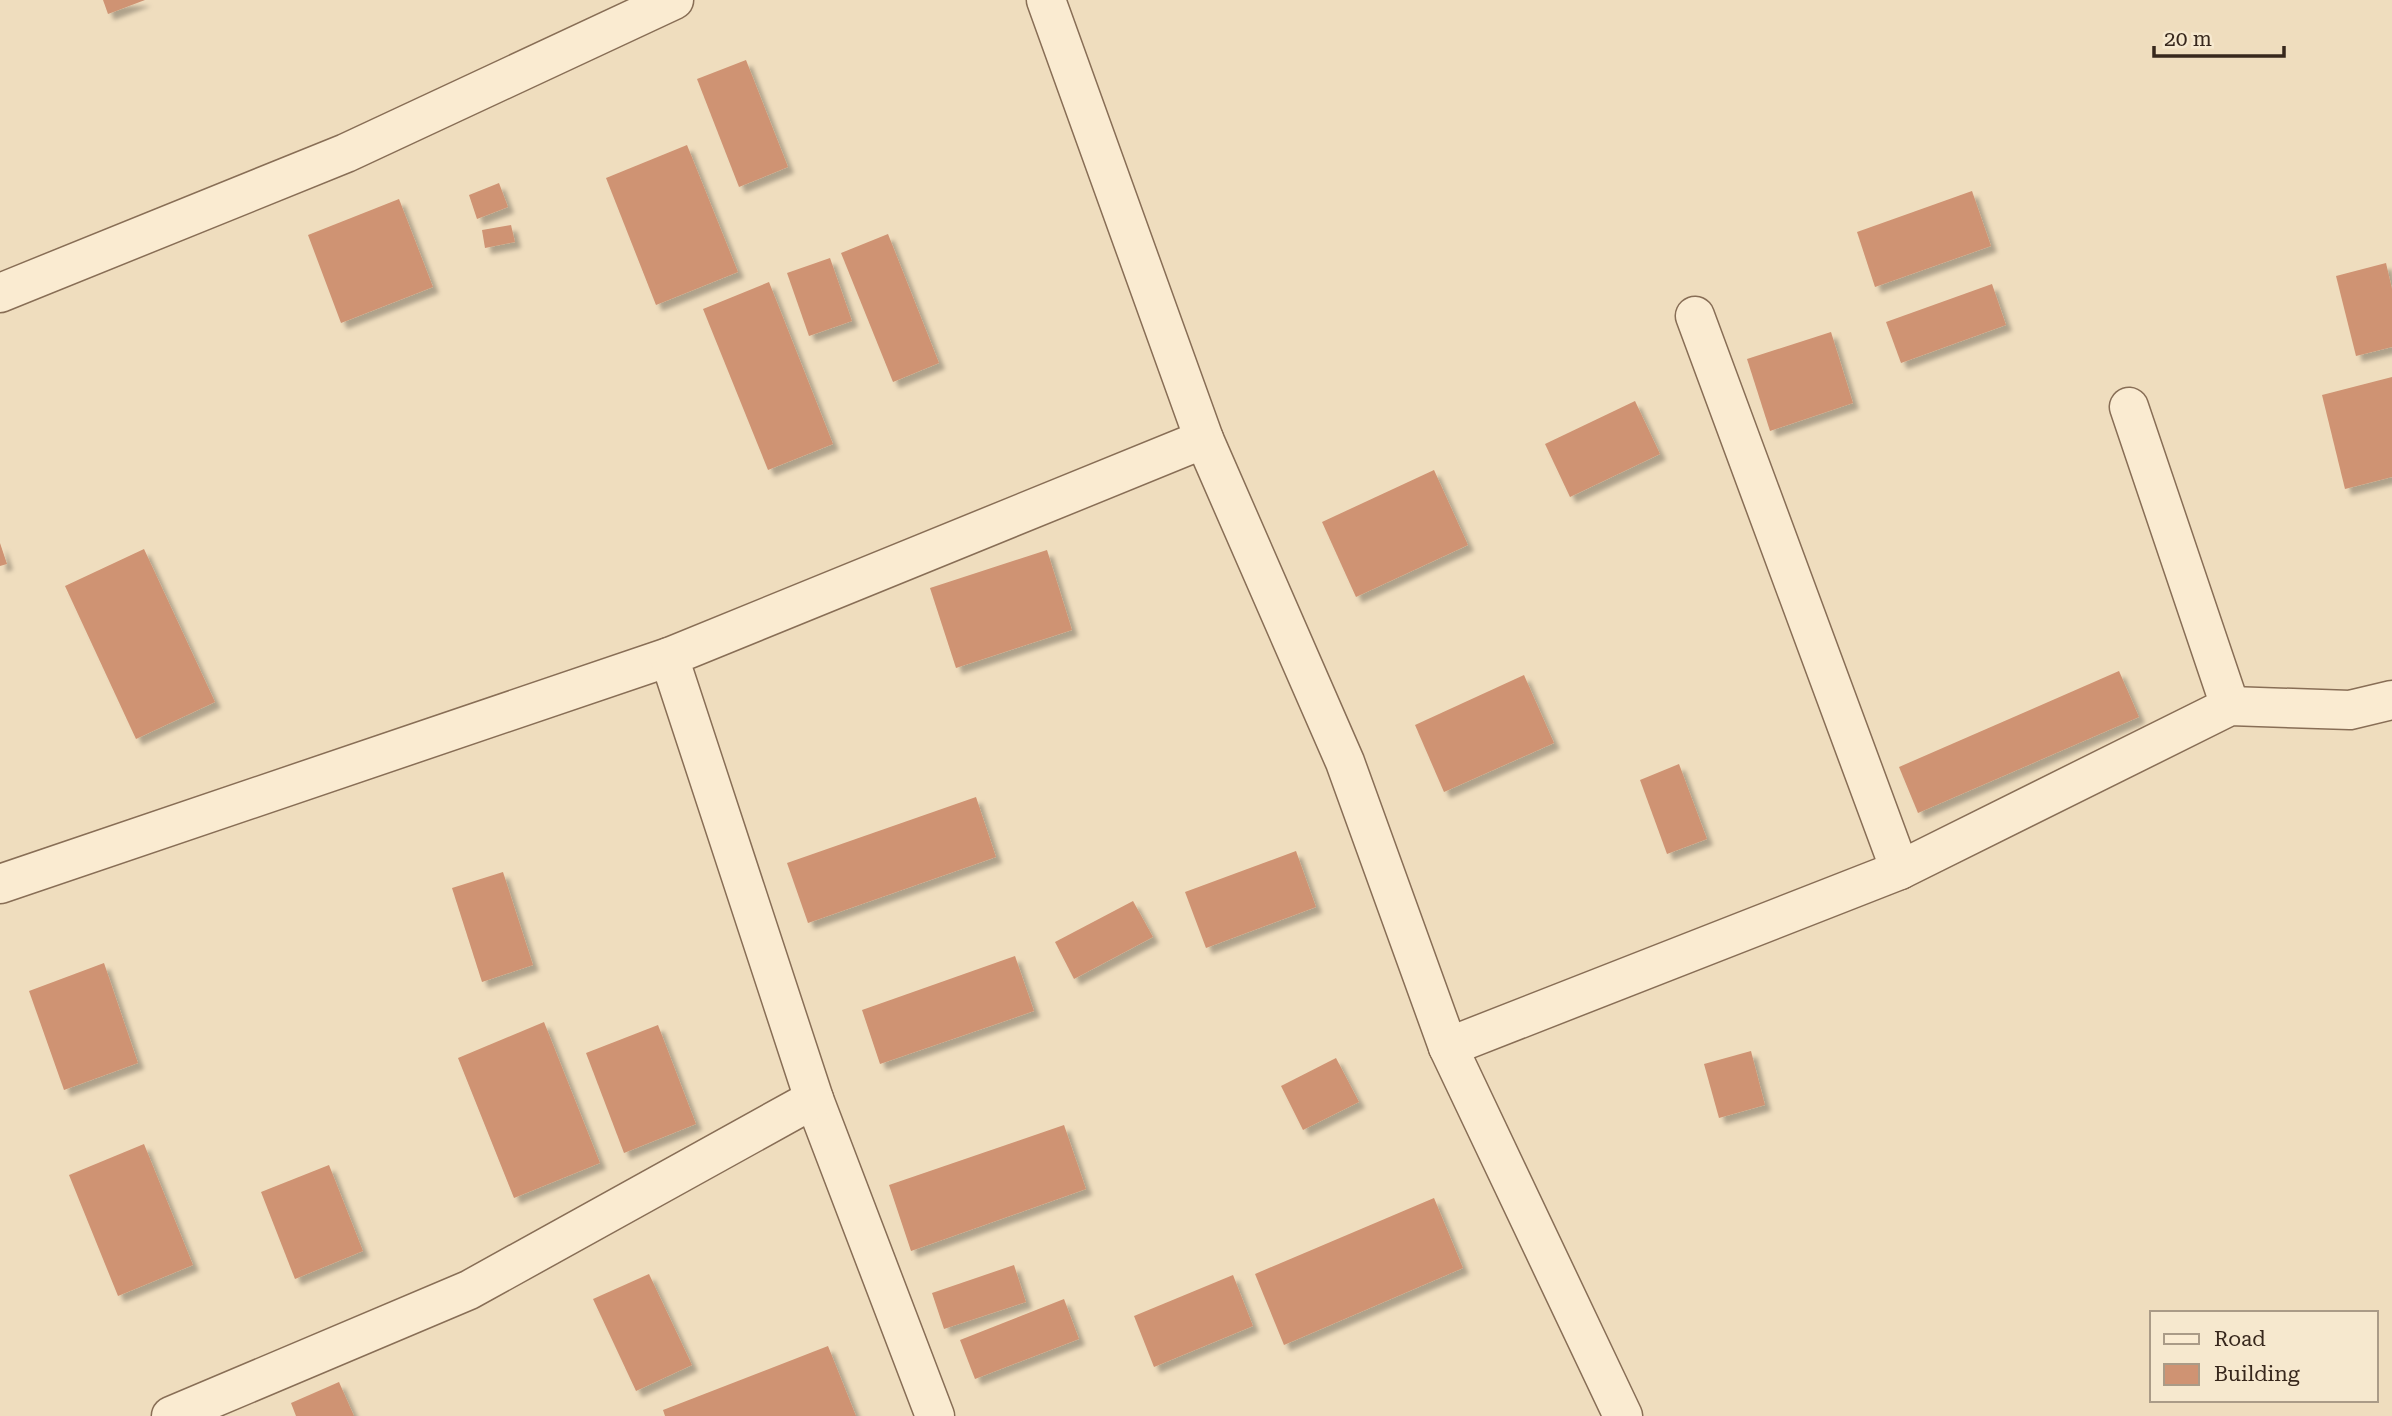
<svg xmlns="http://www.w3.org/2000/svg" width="2392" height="1416" viewBox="0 0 2392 1416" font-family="'Roboto Serif',serif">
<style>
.building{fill:#cf9373;filter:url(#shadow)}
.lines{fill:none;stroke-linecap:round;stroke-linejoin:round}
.minor-casing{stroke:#886e56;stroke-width:41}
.minor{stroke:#faebd1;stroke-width:38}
</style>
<defs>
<filter id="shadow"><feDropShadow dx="6" dy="6" stdDeviation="2" flood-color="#0004"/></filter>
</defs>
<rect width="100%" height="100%" fill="#efddbe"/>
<g class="building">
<polygon points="103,0 145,0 108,14"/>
<polygon points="746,60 788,167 739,187 697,79"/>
<polygon points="687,145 738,272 656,305 606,178"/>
<polygon points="499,183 508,207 477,219 469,195"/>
<polygon points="1972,191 1991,246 1875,287 1857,232"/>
<polygon points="399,199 433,287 341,323 308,235"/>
<polygon points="511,225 515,242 485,248 482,230"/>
<polygon points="888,234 939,363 893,382 841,253"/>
<polygon points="830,258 852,321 809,336 787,273"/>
<polygon points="2386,263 2392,289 2392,347 2356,356 2336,276"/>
<polygon points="769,282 833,444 768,470 703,309"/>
<polygon points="1992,284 2006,325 1901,363 1886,322"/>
<polygon points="1831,332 1853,403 1770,431 1747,359"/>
<polygon points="2392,377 2392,477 2345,489 2322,395"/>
<polygon points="1635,401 1660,454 1570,497 1545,444"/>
<polygon points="1434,470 1468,545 1356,597 1322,522"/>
<polygon points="0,543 7,564 0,566"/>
<polygon points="144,549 215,702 136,739 65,586"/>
<polygon points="1047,550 1072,630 956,668 930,588"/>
<polygon points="2119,671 2139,717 1918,813 1899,767"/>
<polygon points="1524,675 1554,743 1444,792 1415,725"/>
<polygon points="1679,764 1707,839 1667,854 1640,780"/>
<polygon points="976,797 996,857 808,923 787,863"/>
<polygon points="1296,851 1316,907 1206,948 1185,892"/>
<polygon points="503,872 533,965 482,982 452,888"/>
<polygon points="1133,901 1153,937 1074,979 1055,942"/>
<polygon points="1015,956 1034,1011 880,1064 862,1010"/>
<polygon points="104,963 138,1063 64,1090 29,991"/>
<polygon points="544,1022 600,1163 514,1198 458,1058"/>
<polygon points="658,1025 696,1124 624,1153 586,1053"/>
<polygon points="1751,1051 1765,1105 1719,1118 1704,1064"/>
<polygon points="1336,1058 1359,1102 1303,1130 1281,1086"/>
<polygon points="1064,1125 1086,1189 911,1251 889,1185"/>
<polygon points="144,1144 193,1265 118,1296 69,1175"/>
<polygon points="329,1165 363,1251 295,1279 261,1192"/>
<polygon points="1434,1198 1463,1268 1284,1345 1255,1274"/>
<polygon points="1014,1265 1026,1302 944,1329 932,1293"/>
<polygon points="649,1274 692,1365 636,1391 593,1299"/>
<polygon points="1233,1275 1253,1326 1154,1367 1134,1316"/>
<polygon points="1064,1299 1079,1339 975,1379 960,1340"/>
<polygon points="828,1346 856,1416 665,1416 663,1410"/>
<polygon points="339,1382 354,1416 296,1416 291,1403"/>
</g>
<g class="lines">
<defs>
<g id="minor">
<polyline points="1046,0 1204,439"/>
<polyline points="0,293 346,153 674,0"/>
<polyline points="1695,316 1900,870"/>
<polyline points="2129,407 2230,706"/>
<polyline points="0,884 669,657"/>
<polyline points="1448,1047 1900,870 2230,706 2350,710 2392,700"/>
<polyline points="814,1099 935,1416"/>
<polyline points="171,1416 469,1290 814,1099 669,657 1204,439 1345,762 1448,1047 1623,1416"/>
</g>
</defs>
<use href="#minor" class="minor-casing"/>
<use href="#minor" class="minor"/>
</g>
<rect x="2150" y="1311" width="228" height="91" fill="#f6e8ce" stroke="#aa9b87" stroke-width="2"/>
<rect x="2164" y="1334" width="35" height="10" fill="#faebd1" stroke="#aa9b87" stroke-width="2"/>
<text x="2214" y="1346" font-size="21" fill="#37271c">Road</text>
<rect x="2164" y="1364" width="35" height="21" fill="#cf9373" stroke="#aa9b87" stroke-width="2"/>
<text x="2214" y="1381" font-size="21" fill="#37271c">Building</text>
<path d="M2154 46v10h130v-10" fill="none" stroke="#37271c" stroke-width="3.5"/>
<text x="2164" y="46" font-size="21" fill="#37271c" stroke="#f6e8ce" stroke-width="5" paint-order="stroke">20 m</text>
</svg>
